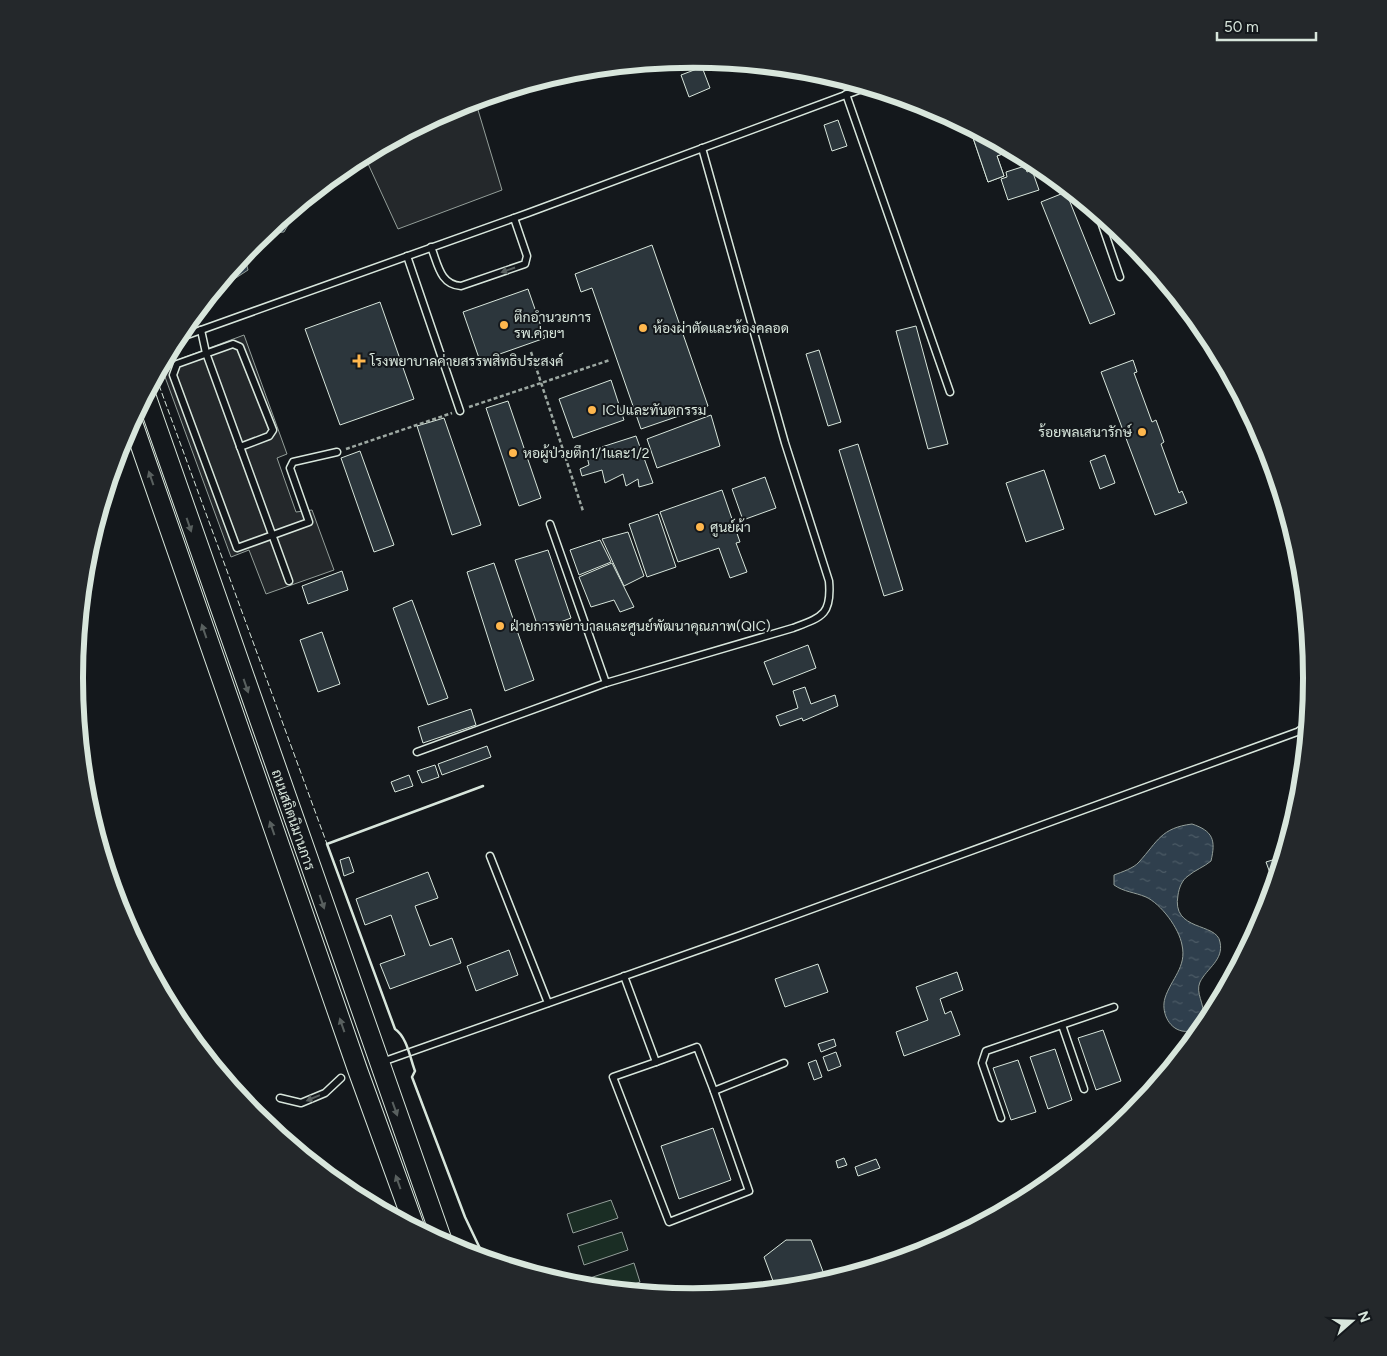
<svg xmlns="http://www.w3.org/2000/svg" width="1387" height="1356" viewBox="0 0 1387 1356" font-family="Figtree,Sarabun,sans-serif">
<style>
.green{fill:#1a2d24;stroke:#939e99}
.parking{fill:#24282b;stroke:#939e99}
.water{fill:url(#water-ripples);stroke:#939e99}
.building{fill:#2c363c;stroke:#d8e6dc}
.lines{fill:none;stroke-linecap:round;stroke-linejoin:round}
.lane-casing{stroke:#d8e6dc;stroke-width:9}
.primary-casing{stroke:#d8e6dc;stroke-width:21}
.path{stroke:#9da8a2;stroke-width:2.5;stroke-dasharray:4 2.5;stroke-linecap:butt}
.lane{stroke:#14181c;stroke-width:6}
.primary{stroke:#14181c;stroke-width:19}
.fence{stroke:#d8e6dc;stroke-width:1;stroke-dasharray:6 2.5;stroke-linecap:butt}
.wall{stroke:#d8e6dc;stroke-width:2.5}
.oneway{fill:#59605f}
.poi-dot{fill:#ffb74d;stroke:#14181c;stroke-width:2}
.labels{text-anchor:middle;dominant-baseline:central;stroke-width:4;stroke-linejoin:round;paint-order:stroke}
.poi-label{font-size:14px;fill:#d8e6dc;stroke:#14181c;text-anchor:start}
.street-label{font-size:14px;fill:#d8e6dc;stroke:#14181c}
.rim{fill:none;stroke:#d8e6dc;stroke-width:6}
</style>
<defs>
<pattern id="water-ripples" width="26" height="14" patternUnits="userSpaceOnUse" patternTransform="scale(1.25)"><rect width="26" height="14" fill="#2f3f4d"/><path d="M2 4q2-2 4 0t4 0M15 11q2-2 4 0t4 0" fill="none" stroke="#4c5b66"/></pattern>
</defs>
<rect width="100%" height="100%" fill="#14181c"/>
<g class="green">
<polygon points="611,1200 618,1218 573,1233 567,1214"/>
<polygon points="622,1232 628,1250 584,1265 578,1246"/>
<polygon points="634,1263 640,1282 617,1290 593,1287 590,1278"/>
</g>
<g class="parking">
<polygon points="475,100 502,190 398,229 364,155 457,106"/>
<polygon points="244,335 287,454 277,458 296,512 312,510 334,570 266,594 249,550 231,557 161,366"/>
</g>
<g class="water">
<polygon points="301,203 284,232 271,233 245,253 256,240"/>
<polygon points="244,254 248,270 213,293"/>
<path d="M1192 824C1213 831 1216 840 1211 861 1204 867 1195 870 1188 876 1182 880 1179 888 1178 895 1171 932 1217 922 1220 942 1224 960 1207 968 1200 982 1195 993 1205 1004 1203 1016 1202 1020 1199 1026 1197 1030 1192 1031 1186 1032 1182 1031 1168 1028 1161 1011 1165 998 1171 979 1187 967 1182 945 1179 928 1161 904 1146 897 1134 892 1124 892 1114 885V875C1122 872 1134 868 1139 862 1158 841 1161 828 1192 824Z"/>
</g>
<g class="building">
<polygon points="702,67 710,88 689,97 681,75"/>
<polygon points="838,120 847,146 832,151 824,125"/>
<polygon points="969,126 1013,150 997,156 1004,176 988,182"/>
<polygon points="969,126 1013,150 997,156 1004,176 988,182"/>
<polygon points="1027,157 1038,163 1039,164 1030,167"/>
<polygon points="1027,157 1038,163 1039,164 1030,167"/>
<polygon points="1025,166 1027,172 1032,170 1039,190 1008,200 1001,179 1007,177 1006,172"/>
<polygon points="1066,192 1115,314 1090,324 1041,202"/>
<polygon points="652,245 708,406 641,429 592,288 581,292 575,274"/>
<polygon points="528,289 545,338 480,361 463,312"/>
<polygon points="380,302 414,399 340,425 305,329"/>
<polygon points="916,326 948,444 928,449 896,331"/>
<polygon points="819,350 841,422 828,426 806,354"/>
<polygon points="1133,360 1137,372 1134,373 1152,422 1156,420 1164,442 1161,444 1179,493 1182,491 1187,503 1155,515 1101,372"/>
<polygon points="611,380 624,420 573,438 559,399"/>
<polygon points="508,401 541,498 519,506 486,408"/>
<polygon points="711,415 720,446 657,468 647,439"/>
<polygon points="444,418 481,525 452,535 417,426"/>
<polygon points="636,436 653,483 639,487 638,479 626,486 623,474 605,483 602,470 582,476 580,469 589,465 586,452"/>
<polygon points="858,444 903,590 884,596 839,450"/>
<polygon points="360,451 394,545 374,552 341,458"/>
<polygon points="1105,455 1115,483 1100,489 1090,461"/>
<polygon points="1044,470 1064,529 1026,542 1006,483"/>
<polygon points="765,477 776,508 743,520 732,489"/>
<polygon points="722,490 740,542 736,543 747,572 730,578 719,548 678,562 660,512"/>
<polygon points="658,514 676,567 647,577 629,524"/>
<polygon points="628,532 644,576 624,586 602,539"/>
<polygon points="600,540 611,562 579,575 570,550"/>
<polygon points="548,550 571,618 539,630 515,560"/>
<polygon points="494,563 534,680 505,691 467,572"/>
<polygon points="612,563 634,607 620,612 614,600 591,607 579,577"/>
<polygon points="342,571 348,590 308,604 302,586"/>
<polygon points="412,600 448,698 428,705 393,608"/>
<polygon points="322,632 340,684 318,692 300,640"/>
<polygon points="808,645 816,668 773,685 764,662"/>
<polygon points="805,687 811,704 835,695 838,706 803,721 802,718 780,726 776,716 798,708 793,691"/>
<polygon points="471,709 476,725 423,743 418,727"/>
<polygon points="487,746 491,757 442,775 438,764"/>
<polygon points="435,765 439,777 422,783 417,771"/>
<polygon points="409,775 413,786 395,792 391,782"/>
<polygon points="349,857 354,872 344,876 340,860"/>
<polygon points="1279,858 1281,863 1279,869 1270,873 1266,862"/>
<polygon points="428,872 438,898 415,906 430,946 452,938 461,963 390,989 380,964 405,955 391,915 365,925 356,899"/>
<polygon points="509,950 518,975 476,991 467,966"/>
<polygon points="818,964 828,992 785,1007 775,979"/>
<polygon points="957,972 963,990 940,999 945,1014 951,1011 960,1035 904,1056 896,1032 928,1020 916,987"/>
<polygon points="1103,1030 1121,1081 1096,1090 1078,1038"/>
<polygon points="834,1039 836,1046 821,1052 818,1044"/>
<polygon points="1055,1049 1072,1100 1048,1109 1030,1057"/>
<polygon points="836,1052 841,1066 828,1071 823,1057"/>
<polygon points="816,1060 822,1077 814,1080 808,1063"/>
<polygon points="1018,1060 1036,1112 1011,1120 993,1068"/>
<polygon points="713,1128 731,1180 679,1199 661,1146"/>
<polygon points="844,1158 847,1165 838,1168 836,1161"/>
<polygon points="876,1159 880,1168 858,1176 855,1167"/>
<polygon points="786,1240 811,1240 827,1282 814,1285 776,1289 764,1257"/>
</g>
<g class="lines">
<defs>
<g id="lane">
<polyline points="846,94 950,392"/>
<polyline points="1098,213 1120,277"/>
<path d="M431 247C438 264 440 285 461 286L525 264 527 256 514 218"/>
<polyline points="407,256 460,411"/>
<polyline points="201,330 206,353 289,581"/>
<polyline points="176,339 528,213 867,87"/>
<polyline points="240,447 269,436 273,430 240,347 233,344 177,364 173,375 237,548 309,522 290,468 293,462 337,452"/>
<polyline points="550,524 606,683"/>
<polyline points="1300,730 1306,746"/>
<path d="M417 752 606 683 793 628C822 617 832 615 829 581L785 443 702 148"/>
<polyline points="490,856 548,1003"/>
<polyline points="624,976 656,1062 613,1077 669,1222 749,1191 714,1091 784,1063"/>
<polyline points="1062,1025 1084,1089"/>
<polyline points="382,1062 738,936 1308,728"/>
<polyline points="656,1062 697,1047 714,1091"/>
<polyline points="280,1098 301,1103 325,1093 341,1078"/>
<polyline points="1001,1118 982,1063 986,1051 1114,1007"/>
</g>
<g id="primary">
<polyline points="146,396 443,1243"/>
<polyline points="132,421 358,1071 415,1228"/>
</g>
</defs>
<use href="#lane" class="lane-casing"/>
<use href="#primary" class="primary-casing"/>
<g class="path">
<polyline points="531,352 583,511"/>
<polyline points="469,407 610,360"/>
<polyline points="346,449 452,413"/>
</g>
<use href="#lane" class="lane"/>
<use href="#primary" class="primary"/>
<polyline class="fence" points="156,377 327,844"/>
<path class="wall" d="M483 786 327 844 395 1029C407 1037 410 1058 415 1071L412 1077 465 1217 485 1259"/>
</g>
<defs><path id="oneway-solid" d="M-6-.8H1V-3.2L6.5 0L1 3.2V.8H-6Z" transform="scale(1.25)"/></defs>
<g class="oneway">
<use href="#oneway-solid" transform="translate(508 270) rotate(161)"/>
<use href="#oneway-solid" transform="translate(151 478) rotate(-109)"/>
<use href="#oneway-solid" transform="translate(189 525) rotate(71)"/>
<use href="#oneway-solid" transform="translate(204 631) rotate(-109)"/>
<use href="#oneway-solid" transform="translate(246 686) rotate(71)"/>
<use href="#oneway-solid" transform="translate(272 828) rotate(-109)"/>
<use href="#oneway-solid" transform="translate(322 902) rotate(71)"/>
<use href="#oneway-solid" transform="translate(342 1025) rotate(-109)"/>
<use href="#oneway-solid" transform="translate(313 1098) rotate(157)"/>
<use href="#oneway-solid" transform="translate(395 1109) rotate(70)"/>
<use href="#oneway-solid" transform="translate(398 1182) rotate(-110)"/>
</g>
<g class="poi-dot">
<circle cx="504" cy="325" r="5"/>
<circle cx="643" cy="328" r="5"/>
<path d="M356.5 353.5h5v5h5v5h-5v5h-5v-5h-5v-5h5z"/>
<circle cx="592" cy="410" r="5"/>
<circle cx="1142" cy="432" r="5"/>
<circle cx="513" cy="453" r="5"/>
<circle cx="700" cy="527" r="5"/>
<circle cx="500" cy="626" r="5"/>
</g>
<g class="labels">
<g class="poi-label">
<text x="514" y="317">ตึกอำนวยการ<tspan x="514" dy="16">รพ.ค่ายฯ</tspan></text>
<text x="653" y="328">ห้องผ่าตัดและห้องคลอด</text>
<text x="370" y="361">โรงพยาบาลค่ายสรรพสิทธิประสงค์</text>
<text x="602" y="410">ICUและทันตกรรม</text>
<text x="1132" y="432" text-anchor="end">ร้อยพลเสนารักษ์</text>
<text x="523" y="453">หอผู้ป่วยตึก1/1และ1/2</text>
<text x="710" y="527">ศูนย์ผ้า</text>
<text x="510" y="626">ฝ่ายการพยาบาลและศูนย์พัฒนาคุณภาพ(QIC)</text>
</g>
<g class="street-label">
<text transform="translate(293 820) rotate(71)">ถนนสถิตนิมานการ</text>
</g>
</g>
<path d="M0 0H1387V1356H0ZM83 678a610 610 0 1 1 1220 0a610 610 0 1 1-1220 0Z" fill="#24282b" fill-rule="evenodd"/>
<path class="rim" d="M83 678a610 610 0 1 1 1220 0a610 610 0 1 1-1220 0Z"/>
<g transform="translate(1352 1321) rotate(70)" stroke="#14181c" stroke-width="4" paint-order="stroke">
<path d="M0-4L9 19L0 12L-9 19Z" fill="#d8e6dc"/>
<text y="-8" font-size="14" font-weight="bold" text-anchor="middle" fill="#d8e6dc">N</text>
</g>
<path d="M1217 32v8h99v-8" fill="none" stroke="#d8e6dc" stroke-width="2.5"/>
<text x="1224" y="32" font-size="15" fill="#d8e6dc" stroke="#14181c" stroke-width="4" paint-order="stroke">50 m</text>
</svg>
